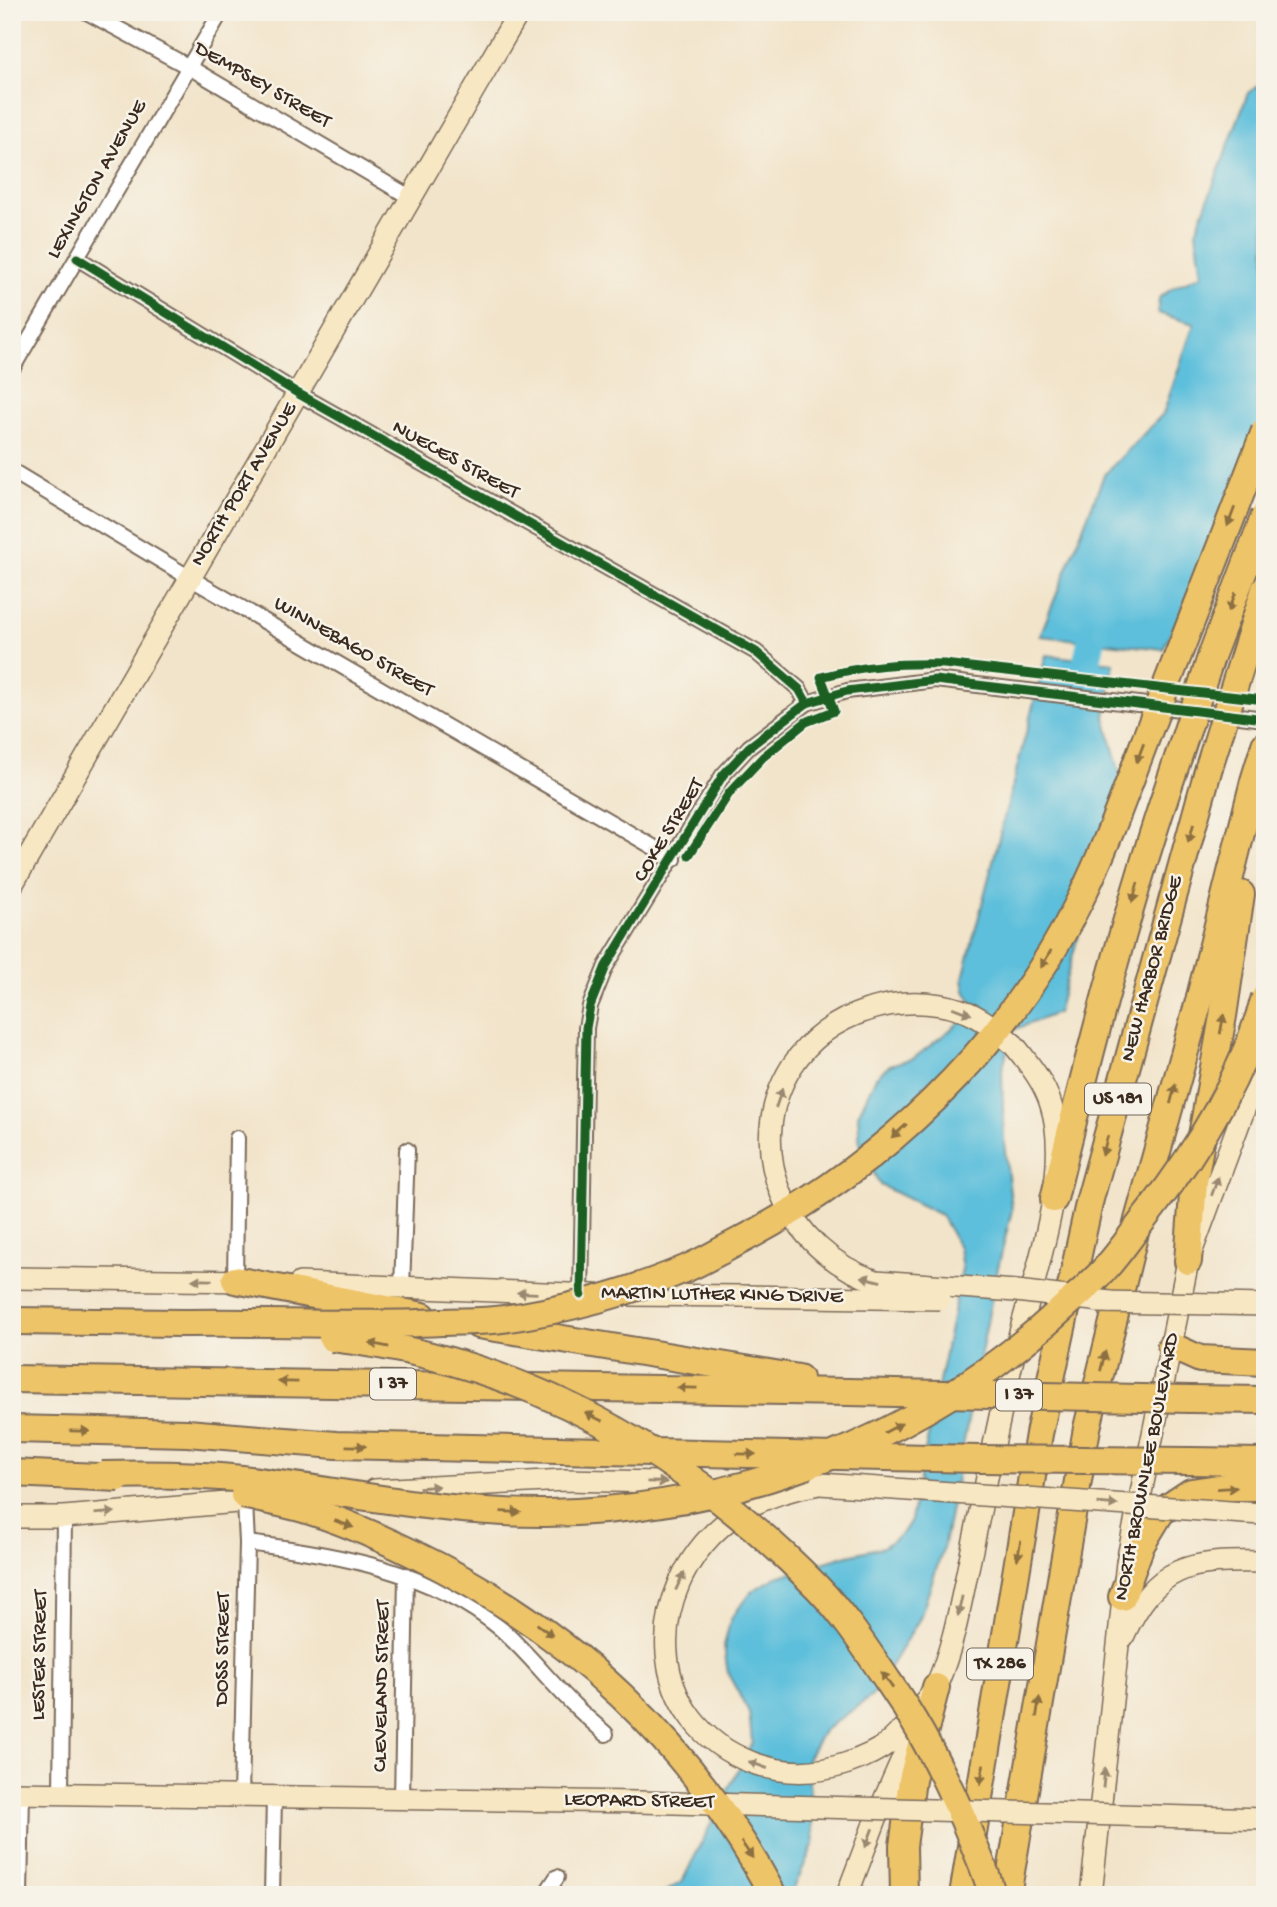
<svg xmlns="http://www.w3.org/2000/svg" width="1277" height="1907" viewBox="0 0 1277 1907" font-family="'Gochi Hand',sans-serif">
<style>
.water{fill:#5dbfdb;stroke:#4c747c;stroke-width:2}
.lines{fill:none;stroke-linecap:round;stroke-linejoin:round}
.river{stroke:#5dbfdb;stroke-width:28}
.street-casing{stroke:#7b6b5a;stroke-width:18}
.secondary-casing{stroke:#7b6b5a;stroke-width:24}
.highway-casing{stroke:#7b6b5a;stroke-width:30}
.street{stroke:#fff;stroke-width:14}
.secondary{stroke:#f8e7c3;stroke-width:21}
.highway{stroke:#eec469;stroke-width:26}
.secondary-bridge-casing{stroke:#7b6b5a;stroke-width:24;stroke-linecap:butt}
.highway-bridge-casing{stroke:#7b6b5a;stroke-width:30;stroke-linecap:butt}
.secondary-bridge{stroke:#f8e7c3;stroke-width:21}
.highway-bridge{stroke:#eec469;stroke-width:26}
.cycleway-casing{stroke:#f7f3e8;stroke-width:13}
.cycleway{stroke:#1b5e20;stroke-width:9}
.oneway{fill:#8c6f40}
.oneway2{fill:#9a8870}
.labels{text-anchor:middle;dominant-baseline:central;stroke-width:5;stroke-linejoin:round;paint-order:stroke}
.shield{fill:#f7f3e8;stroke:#73665b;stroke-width:2}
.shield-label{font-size:19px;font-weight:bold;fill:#3b2a1e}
.street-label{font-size:21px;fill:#3b2a1e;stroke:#f7f3e8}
</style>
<rect width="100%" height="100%" fill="#f7f3e8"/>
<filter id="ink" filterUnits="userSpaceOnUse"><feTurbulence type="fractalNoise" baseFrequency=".0143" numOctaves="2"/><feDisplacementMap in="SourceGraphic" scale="14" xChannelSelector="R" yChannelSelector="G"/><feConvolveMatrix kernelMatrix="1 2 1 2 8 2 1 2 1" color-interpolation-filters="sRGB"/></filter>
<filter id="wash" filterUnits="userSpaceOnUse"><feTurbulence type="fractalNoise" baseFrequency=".00686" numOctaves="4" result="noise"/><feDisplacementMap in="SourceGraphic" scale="28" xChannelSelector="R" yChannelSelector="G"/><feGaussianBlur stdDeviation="1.57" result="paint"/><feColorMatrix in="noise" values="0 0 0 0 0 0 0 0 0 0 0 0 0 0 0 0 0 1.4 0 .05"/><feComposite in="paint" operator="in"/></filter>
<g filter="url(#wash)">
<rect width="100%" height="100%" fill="#f2e4ca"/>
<g class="water">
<polygon points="1265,81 1265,436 1163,649 1040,636 1104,475 1163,414 1194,324 1158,313 1159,298 1174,287 1202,275 1196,231 1248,93"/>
<polygon points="1046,655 1114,663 1105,717 1121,779 1057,1013 1013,1030 1002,1070 1004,1142 1012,1210 996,1276 943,1549 920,1618 872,1696 823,1731 807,1759 814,1843 791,1895 660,1895 682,1882 752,1742 749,1712 728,1674 724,1646 731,1618 752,1591 777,1577 848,1555 883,1547 902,1534 911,1520 962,1269 959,1247 941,1215 880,1185 860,1147 858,1115 876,1077 890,1065 914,1058 959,1023 972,1002 965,991 963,978"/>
</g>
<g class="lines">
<polyline class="river" points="1079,698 1096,619 1102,605"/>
</g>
</g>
<g filter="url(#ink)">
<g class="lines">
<defs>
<g id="street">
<polyline points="87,12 189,67 413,199"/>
<polyline points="77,258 299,394 756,652 799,689 807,703"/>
<polyline points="12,369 221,12"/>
<polyline points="12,471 190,578 674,859"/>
<polyline points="235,1280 237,1138"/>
<polyline points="402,1288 407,1150"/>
<polyline points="581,1295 586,1028 590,1006 606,966 723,775 749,747 807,703 847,691 935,680 1265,719"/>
<path d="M247 1543C335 1554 431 1570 501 1629 528 1653 549 1681 575 1706 585 1716 596 1725 606 1734"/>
<polyline points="61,1793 64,1517"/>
<polyline points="241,1796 247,1543 245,1502"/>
<polyline points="402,1799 406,1575"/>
<polyline points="20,1895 22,1793"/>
<polyline points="272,1895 274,1797"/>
<polyline points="545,1895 557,1877"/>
</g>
<g id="secondary">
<polyline points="12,885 519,12"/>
<polyline points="12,1278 251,1281"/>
<polyline points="300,1283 594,1295"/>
<polyline points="626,1295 743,1296"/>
<polyline points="1217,1304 1265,1305"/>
<path d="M820 1484C785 1490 753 1500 725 1523 642 1592 644 1722 753 1763 786 1775 816 1774 848 1763 885 1750 894 1741 918 1710 924 1702 932 1694 937 1684 954 1645 961 1601 970 1559 983 1498 995 1437 1009 1376 1025 1300 1075 1179 1051 1105 1044 1082 1029 1064 1014 1045"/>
<polyline points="374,1490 565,1480 702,1483"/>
<polyline points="1245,1513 1265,1514"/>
<polyline points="12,1517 64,1517 261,1500"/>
<path d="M1123 1637C1156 1564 1190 1560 1265 1562"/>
<polyline points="12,1793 638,1802"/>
<polyline points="847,1895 877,1816 918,1723"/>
<polyline points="1091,1895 1127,1562 1188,1261 1265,1053"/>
</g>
<g id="highway">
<path d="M1054 1199C1090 1050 1128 903 1178 758"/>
<polyline points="1188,1261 1194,1181 1223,1016 1241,894"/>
<polyline points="235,1280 423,1316"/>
<polyline points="12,1321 181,1323"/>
<polyline points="478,1325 799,1378"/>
<polyline points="1171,1346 1200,1359 1265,1362"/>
<polyline points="12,1379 848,1392"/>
<polyline points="1190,1399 1265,1400"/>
<polyline points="12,1429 187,1433 336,1445 605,1451"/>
<polyline points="1189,1461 1265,1462"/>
<polyline points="1122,1597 1141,1545 1161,1512 1191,1492 1225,1487 1265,1487"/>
<polyline points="904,1895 903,1846 912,1780 936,1687"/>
<polyline points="963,1895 1039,1434 1090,1199 1209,767"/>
<polyline points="1007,1895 1087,1428 1138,1220 1199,1001 1254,781 1265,745"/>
</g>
</defs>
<use href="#street" class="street-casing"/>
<use href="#secondary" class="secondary-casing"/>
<use href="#highway" class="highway-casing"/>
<use href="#street" class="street"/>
<use href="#secondary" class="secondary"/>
<use href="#highway" class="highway"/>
<defs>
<g id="secondary-bridge">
<path d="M1014 1045C998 1031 981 1016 961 1010 901 990 827 1012 792 1066 740 1148 787 1252 876 1281L1016 1291 1110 1302"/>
<polyline points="743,1296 940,1299"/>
<polyline points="1098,1302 1217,1304"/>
<polyline points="820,1484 1245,1513"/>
<polyline points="638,1802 1265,1819"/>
</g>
<g id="highway-bridge">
<polyline points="1178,758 1212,654 1265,515"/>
<polyline points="1209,767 1265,589"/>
<path d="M181 1323C267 1321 354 1327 441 1322 461 1321 483 1322 503 1319 565 1310 628 1293 685 1269 702 1262 718 1252 734 1244 880 1169 1008 1047 1080 900 1107 846 1129 782 1151 725 1189 627 1227 529 1265 431"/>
<path d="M332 1338C525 1360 684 1451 818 1588 845 1616 866 1649 888 1681 923 1731 949 1783 972 1840 979 1858 988 1876 992 1895"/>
<polyline points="848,1392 1190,1399"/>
<polyline points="605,1451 980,1459 1189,1461"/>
<polyline points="12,1473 119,1478"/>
<path d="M102 1475C149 1474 195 1474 242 1479 343 1491 444 1514 547 1513 739 1510 921 1440 1062 1309 1075 1297 1090 1285 1103 1271 1120 1253 1134 1231 1150 1211 1200 1147 1243 1076 1265 997"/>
<path d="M244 1495C262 1500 282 1503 300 1508 339 1519 377 1536 414 1554 568 1628 692 1743 773 1895"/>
</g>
</defs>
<use href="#secondary-bridge" class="secondary-bridge-casing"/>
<use href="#highway-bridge" class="highway-bridge-casing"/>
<use href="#secondary-bridge" class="secondary-bridge"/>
<use href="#highway-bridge" class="highway-bridge"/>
<defs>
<g id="cycleway">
<polyline points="77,258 299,394 756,652 799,689 807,703"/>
<path d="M689 855 730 792 763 757 806 722 834 711 821 677C866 665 898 663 944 664L1265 700"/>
<polyline points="581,1295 586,1028 590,1006 606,966 723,775 749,747 807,703 847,691 935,680 1265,719"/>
</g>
</defs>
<use href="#cycleway" class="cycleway-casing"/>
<use href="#cycleway" class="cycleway"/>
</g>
<defs><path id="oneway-solid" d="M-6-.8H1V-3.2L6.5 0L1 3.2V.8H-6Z" transform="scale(1.75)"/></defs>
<g class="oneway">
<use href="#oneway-solid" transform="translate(1231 517) rotate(111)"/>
<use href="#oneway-solid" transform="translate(1232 602) rotate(111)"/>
<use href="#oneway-solid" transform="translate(1140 753) rotate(111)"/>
<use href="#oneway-solid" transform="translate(1191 833) rotate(106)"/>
<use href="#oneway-solid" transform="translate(1135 893) rotate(106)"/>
<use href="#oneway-solid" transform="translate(1046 959) rotate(120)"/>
<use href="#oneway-solid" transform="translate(1222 1024) rotate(-80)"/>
<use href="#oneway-solid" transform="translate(1173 1094) rotate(-75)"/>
<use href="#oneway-solid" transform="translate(899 1131) rotate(138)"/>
<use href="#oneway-solid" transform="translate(1105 1146) rotate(105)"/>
<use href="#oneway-solid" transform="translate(379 1345) rotate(-169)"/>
<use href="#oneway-solid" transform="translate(1103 1361) rotate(-76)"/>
<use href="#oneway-solid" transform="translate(288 1382) rotate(-179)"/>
<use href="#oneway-solid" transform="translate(687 1388) rotate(-179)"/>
<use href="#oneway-solid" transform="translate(594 1417) rotate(-154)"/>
<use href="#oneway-solid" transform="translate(893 1428) rotate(-28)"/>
<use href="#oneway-solid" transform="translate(80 1431) rotate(1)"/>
<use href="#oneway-solid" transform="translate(356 1446) rotate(1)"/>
<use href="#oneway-solid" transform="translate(746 1454) rotate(1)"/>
<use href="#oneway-solid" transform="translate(1227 1488) rotate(-3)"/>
<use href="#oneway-solid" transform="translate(511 1512) rotate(2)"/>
<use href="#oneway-solid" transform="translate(344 1524) rotate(20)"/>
<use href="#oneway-solid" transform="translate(1019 1550) rotate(100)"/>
<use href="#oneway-solid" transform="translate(545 1630) rotate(37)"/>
<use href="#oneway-solid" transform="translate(887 1680) rotate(-125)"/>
<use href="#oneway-solid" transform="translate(1038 1707) rotate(-81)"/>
<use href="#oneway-solid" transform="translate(982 1774) rotate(99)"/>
<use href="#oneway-solid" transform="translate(747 1850) rotate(55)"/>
</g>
<g class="oneway2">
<use href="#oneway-solid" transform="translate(962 1011) rotate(21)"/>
<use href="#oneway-solid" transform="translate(779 1098) rotate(-71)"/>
<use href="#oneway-solid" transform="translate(1215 1186) rotate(-70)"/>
<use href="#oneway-solid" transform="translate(871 1279) rotate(-166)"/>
<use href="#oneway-solid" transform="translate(202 1280) rotate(-179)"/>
<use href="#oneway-solid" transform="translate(527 1293) rotate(-178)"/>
<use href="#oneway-solid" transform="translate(657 1482) rotate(1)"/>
<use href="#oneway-solid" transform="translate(429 1487) rotate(-4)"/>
<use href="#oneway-solid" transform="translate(1108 1504) rotate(4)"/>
<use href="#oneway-solid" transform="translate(105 1513) rotate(-5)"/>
<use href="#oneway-solid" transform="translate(680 1581) rotate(-65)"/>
<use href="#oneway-solid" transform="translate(960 1606) rotate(102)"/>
<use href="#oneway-solid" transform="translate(758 1765) rotate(-160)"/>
<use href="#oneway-solid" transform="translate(1104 1778) rotate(-84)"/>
<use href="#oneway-solid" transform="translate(869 1838) rotate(111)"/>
</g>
</g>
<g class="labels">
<g class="shield">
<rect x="1085" y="1083.5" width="66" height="31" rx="5"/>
<rect x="370" y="1368.5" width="46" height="31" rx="5"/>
<rect x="996" y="1379.5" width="46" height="31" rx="5"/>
<rect x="967" y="1648.5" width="66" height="31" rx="5"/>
</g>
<g class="shield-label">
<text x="1118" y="1099">US 181</text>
<text x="393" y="1384">I 37</text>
<text x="1019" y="1395">I 37</text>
<text x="1000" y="1664">TX 286</text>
</g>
<g class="street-label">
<text transform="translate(262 86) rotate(30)">DEMPSEY STREET</text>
<text transform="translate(98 180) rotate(-60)">LEXINGTON AVENUE</text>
<text transform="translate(455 461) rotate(29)">NUECES STREET</text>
<text transform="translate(245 485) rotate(-59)">NORTH PORT AVENUE</text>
<text transform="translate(353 648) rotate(30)">WINNEBAGO STREET</text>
<text transform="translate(670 831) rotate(-59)">COKE STREET</text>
<text transform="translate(1153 969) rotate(-75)">NEW HARBOR BRIDGE</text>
<text transform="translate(722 1296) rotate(1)">MARTIN LUTHER KING DRIVE</text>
<text transform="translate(1148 1467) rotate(-79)">NORTH BROWNLEE BOULEVARD</text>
<text transform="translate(224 1649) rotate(-89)">DOSS STREET</text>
<text transform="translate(41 1655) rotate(-89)">LESTER STREET</text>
<text transform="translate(383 1686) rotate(-89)">CLEVELAND STREET</text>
<text transform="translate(639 1802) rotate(1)">LEOPARD STREET</text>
</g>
</g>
<rect width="1277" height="1907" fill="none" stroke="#f7f3e8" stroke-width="42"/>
</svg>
